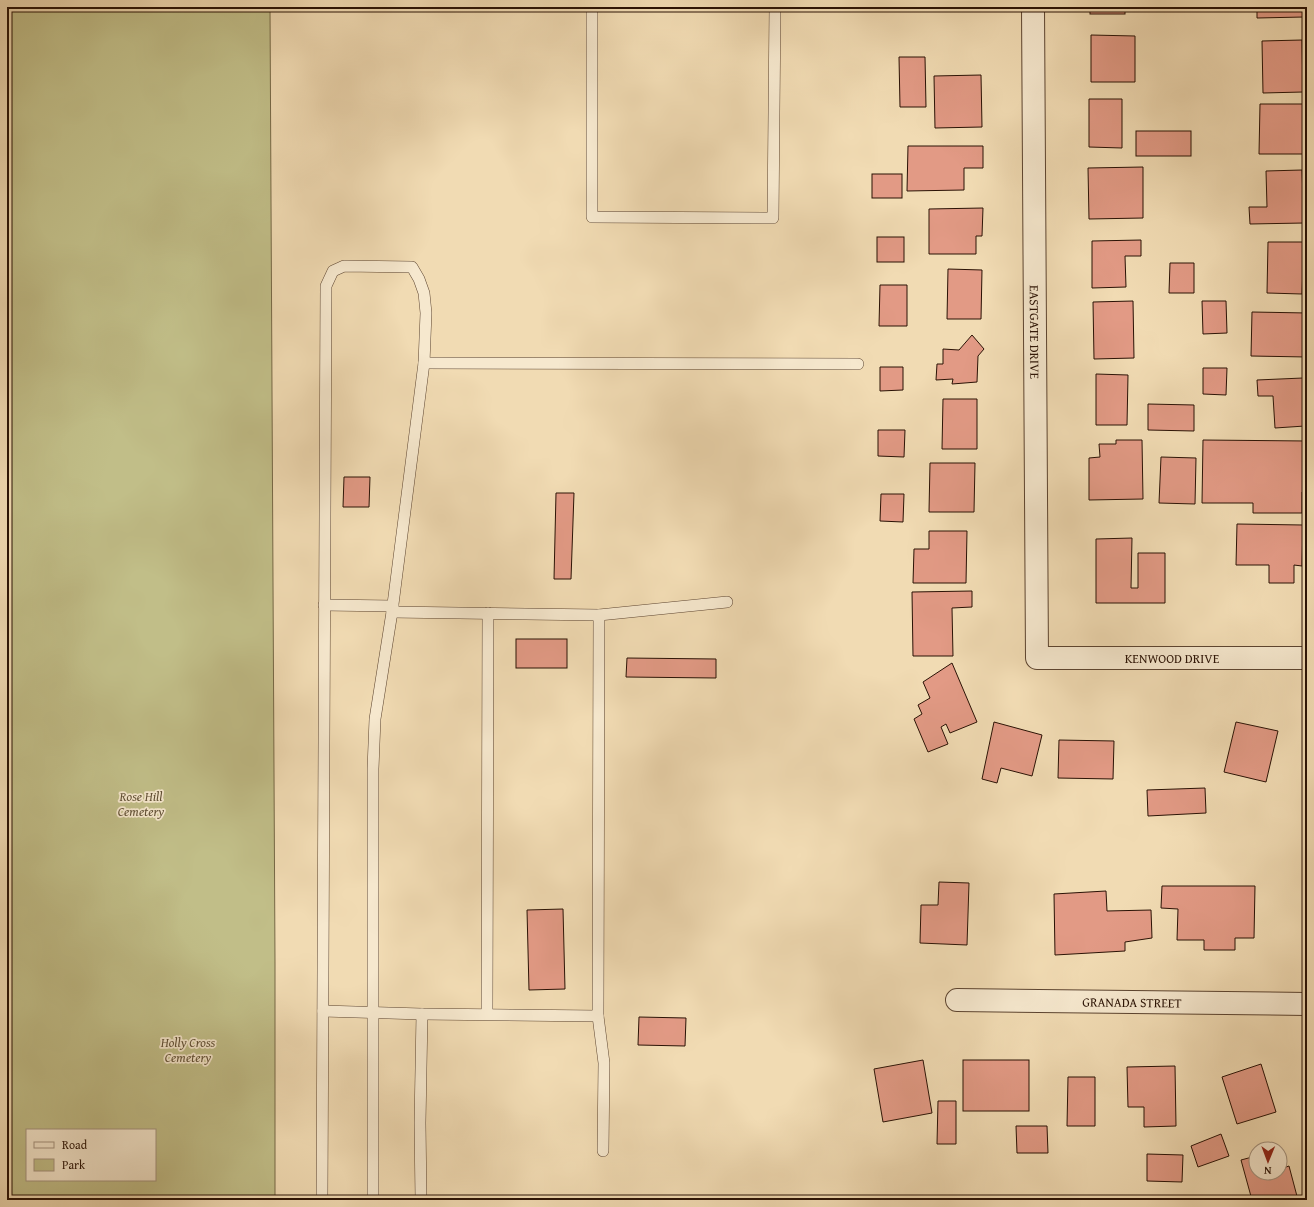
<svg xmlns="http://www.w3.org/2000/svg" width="1314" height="1207" viewBox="0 0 1314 1207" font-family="'Gentium Book Plus',serif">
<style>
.green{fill:#c1be88;stroke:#766846;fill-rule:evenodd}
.building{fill:#e29a85;stroke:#2a1205}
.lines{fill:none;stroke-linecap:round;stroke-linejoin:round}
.lane-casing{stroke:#5c4430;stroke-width:12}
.street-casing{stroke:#5c4430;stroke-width:24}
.lane{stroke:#f6e8ce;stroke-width:11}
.street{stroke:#f6e8ce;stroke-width:22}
.labels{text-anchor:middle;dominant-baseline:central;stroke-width:3.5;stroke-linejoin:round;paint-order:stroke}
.street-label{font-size:13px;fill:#2a1205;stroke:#f6e8ce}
.park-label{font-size:13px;font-style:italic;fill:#5f4e33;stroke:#f6e8ce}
</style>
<rect width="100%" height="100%" fill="#f1dbb3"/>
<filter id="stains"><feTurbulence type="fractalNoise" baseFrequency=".005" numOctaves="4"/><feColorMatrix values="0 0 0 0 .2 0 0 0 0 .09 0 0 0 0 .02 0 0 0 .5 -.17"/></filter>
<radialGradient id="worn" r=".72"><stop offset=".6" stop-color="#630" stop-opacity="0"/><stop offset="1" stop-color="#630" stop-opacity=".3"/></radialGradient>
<path class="green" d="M7 7H270L275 963V1200H7ZM27 1130H155V1180H27Z"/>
<g class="building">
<rect x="1090" y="7" width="35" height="7"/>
<polygon points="1257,7 1304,7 1304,17 1257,18"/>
<polygon points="1091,35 1135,36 1135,82 1091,82"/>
<polygon points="1302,40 1303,92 1263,93 1262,41"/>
<polygon points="899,57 925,57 926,107 900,107"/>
<polygon points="981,75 982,127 935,128 934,76"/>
<polygon points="1089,99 1122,99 1122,148 1089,147"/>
<polygon points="1260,104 1303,104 1303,154 1259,154"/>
<rect x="1136" y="131" width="55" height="25"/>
<polygon points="908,146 983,146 983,168 964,168 964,190 907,191"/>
<polygon points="1143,167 1143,218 1089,219 1088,168"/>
<polygon points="1302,170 1304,223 1250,224 1249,207 1267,207 1266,171"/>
<rect x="872" y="174" width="30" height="24"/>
<polygon points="983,208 982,236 976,236 976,254 929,254 929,209"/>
<rect x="877" y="237" width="27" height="25"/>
<polygon points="1141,240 1141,256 1125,256 1126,287 1092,288 1092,241"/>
<polygon points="1268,242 1304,242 1302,294 1267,293"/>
<polygon points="1170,263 1194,263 1194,293 1169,293"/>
<polygon points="948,269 982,270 981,319 947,319"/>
<polygon points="880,285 907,285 907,326 879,326"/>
<polygon points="1133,301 1134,358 1094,359 1093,302"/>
<polygon points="1202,301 1226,301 1227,333 1203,334"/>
<polygon points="1252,312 1307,313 1307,357 1251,356"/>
<polygon points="972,335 984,349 978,356 977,382 952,384 953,379 936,380 937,364 943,364 943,349 959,350"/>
<polygon points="880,367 903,367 903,390 880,391"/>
<polygon points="1203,368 1227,368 1226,395 1203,394"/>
<polygon points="1096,374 1128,375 1127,425 1096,425"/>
<polygon points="1303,378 1305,426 1275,428 1273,396 1258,396 1257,380"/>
<polygon points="943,399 977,399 977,449 942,449"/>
<polygon points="1148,404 1194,405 1194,431 1148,430"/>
<polygon points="878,430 905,430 904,457 878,456"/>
<polygon points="1116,440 1142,440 1143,499 1089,500 1089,458 1100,457 1099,444 1116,444"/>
<polygon points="1203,440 1307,441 1307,492 1302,492 1302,513 1253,513 1253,503 1202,503"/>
<polygon points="1161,457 1196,458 1195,504 1159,503"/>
<polygon points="930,463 975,463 974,512 929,512"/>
<polygon points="344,477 370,477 369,507 343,507"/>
<polygon points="556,493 574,493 571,579 554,579"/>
<polygon points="881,494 904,494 903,522 880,521"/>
<polygon points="1237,524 1303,525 1302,566 1294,565 1294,583 1269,583 1269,565 1236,565"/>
<polygon points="929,531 967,531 966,583 913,583 914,549 929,549"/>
<polygon points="1132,538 1131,588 1138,588 1138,553 1165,553 1165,603 1096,603 1096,539"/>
<polygon points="972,591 972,607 952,608 953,656 913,656 912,592"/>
<rect x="516" y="639" width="51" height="29"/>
<polygon points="627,658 716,659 716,678 626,677"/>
<polygon points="952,663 977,722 950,733 946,724 941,727 948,744 928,752 914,719 922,714 918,705 930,698 923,682"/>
<polygon points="994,722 1042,735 1032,776 1001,768 997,783 982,779"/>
<polygon points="1236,722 1278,731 1266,782 1224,772"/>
<polygon points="1059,740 1114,741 1113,779 1058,778"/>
<polygon points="1205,788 1206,813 1148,816 1147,790"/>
<polygon points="939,882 969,883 967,945 920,943 921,905 938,905"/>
<polygon points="1162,886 1255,886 1254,938 1235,938 1235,950 1204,950 1204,940 1177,940 1178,909 1161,908"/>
<polygon points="1106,891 1107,911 1151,910 1152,938 1125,942 1125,951 1055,955 1054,894"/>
<polygon points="563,909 565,989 529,990 527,910"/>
<polygon points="639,1017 686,1018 685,1046 638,1045"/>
<polygon points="923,1060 932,1113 883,1122 874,1069"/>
<rect x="963" y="1060" width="66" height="51"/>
<polygon points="1261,1064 1276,1112 1237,1124 1222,1077"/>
<polygon points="1175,1066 1176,1126 1144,1127 1144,1107 1128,1107 1127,1067"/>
<polygon points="1068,1077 1095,1077 1095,1126 1067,1126"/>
<polygon points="938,1101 956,1101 956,1144 937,1144"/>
<polygon points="1016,1126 1047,1126 1048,1153 1017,1153"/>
<polygon points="1221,1134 1229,1156 1198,1167 1191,1146"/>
<polygon points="1147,1154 1183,1155 1182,1182 1147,1181"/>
<polygon points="1256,1156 1256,1173 1280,1173 1280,1169 1289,1166 1298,1200 1252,1200 1241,1160"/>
</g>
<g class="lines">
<defs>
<g id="lane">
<polyline points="592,7 592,217 773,218 775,7"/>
<polyline points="424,363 858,364"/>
<polyline points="324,605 393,606"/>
<polyline points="392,612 599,615 727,602"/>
<polyline points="323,1011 422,1014 598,1016 599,615"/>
<polyline points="487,1014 488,613"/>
<polyline points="598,1016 604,1063 603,1151"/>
<polyline points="322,1200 326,286 333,271 344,266 412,267 419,279 424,293 426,313 424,363 392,612 375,719 373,769 373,1200"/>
<polyline points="421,1200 420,1123 422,1014"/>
</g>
<g id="street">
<path id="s1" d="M1033 7 1037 658H1307"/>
<path id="s2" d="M957 1000 1307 1004"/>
</g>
</defs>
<use href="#lane" class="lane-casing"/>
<use href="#street" class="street-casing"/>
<use href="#lane" class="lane"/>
<use href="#street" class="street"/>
</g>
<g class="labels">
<g class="street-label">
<text stroke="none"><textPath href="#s1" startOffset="325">EASTGATE DRIVE</textPath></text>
<text stroke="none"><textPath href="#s1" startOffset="786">KENWOOD DRIVE</textPath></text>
<text stroke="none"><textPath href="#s2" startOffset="175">GRANADA STREET</textPath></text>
</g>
<g class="park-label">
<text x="141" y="796">Rose Hill<tspan x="141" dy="15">Cemetery</tspan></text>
<text x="188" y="1042">Holly Cross<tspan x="188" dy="15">Cemetery</tspan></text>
</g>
</g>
<rect width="1314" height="1207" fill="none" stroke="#f1dbb3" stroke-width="24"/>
<rect x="8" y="8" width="1298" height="1191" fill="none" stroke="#2a1205" stroke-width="2"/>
<rect x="12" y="12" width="1290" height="1183" fill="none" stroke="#2a1205"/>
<rect x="26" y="1129" width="130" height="52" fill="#f6e8ce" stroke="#a4927e"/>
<rect x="34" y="1142" width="20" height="6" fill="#f6e8ce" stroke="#a4927e"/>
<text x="62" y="1149" font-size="12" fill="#2a1205">Road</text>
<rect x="34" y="1159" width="20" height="12" fill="#c1be88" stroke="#a4927e"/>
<text x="62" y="1169" font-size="12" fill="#2a1205">Park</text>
<g transform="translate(1268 1161) rotate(181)"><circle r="19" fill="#f6e8ce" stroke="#a4927e"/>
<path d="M0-3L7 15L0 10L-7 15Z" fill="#8f2418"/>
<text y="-6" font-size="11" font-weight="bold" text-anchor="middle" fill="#2a1205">N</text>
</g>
<rect width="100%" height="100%" filter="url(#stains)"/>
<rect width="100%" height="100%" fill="url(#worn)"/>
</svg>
